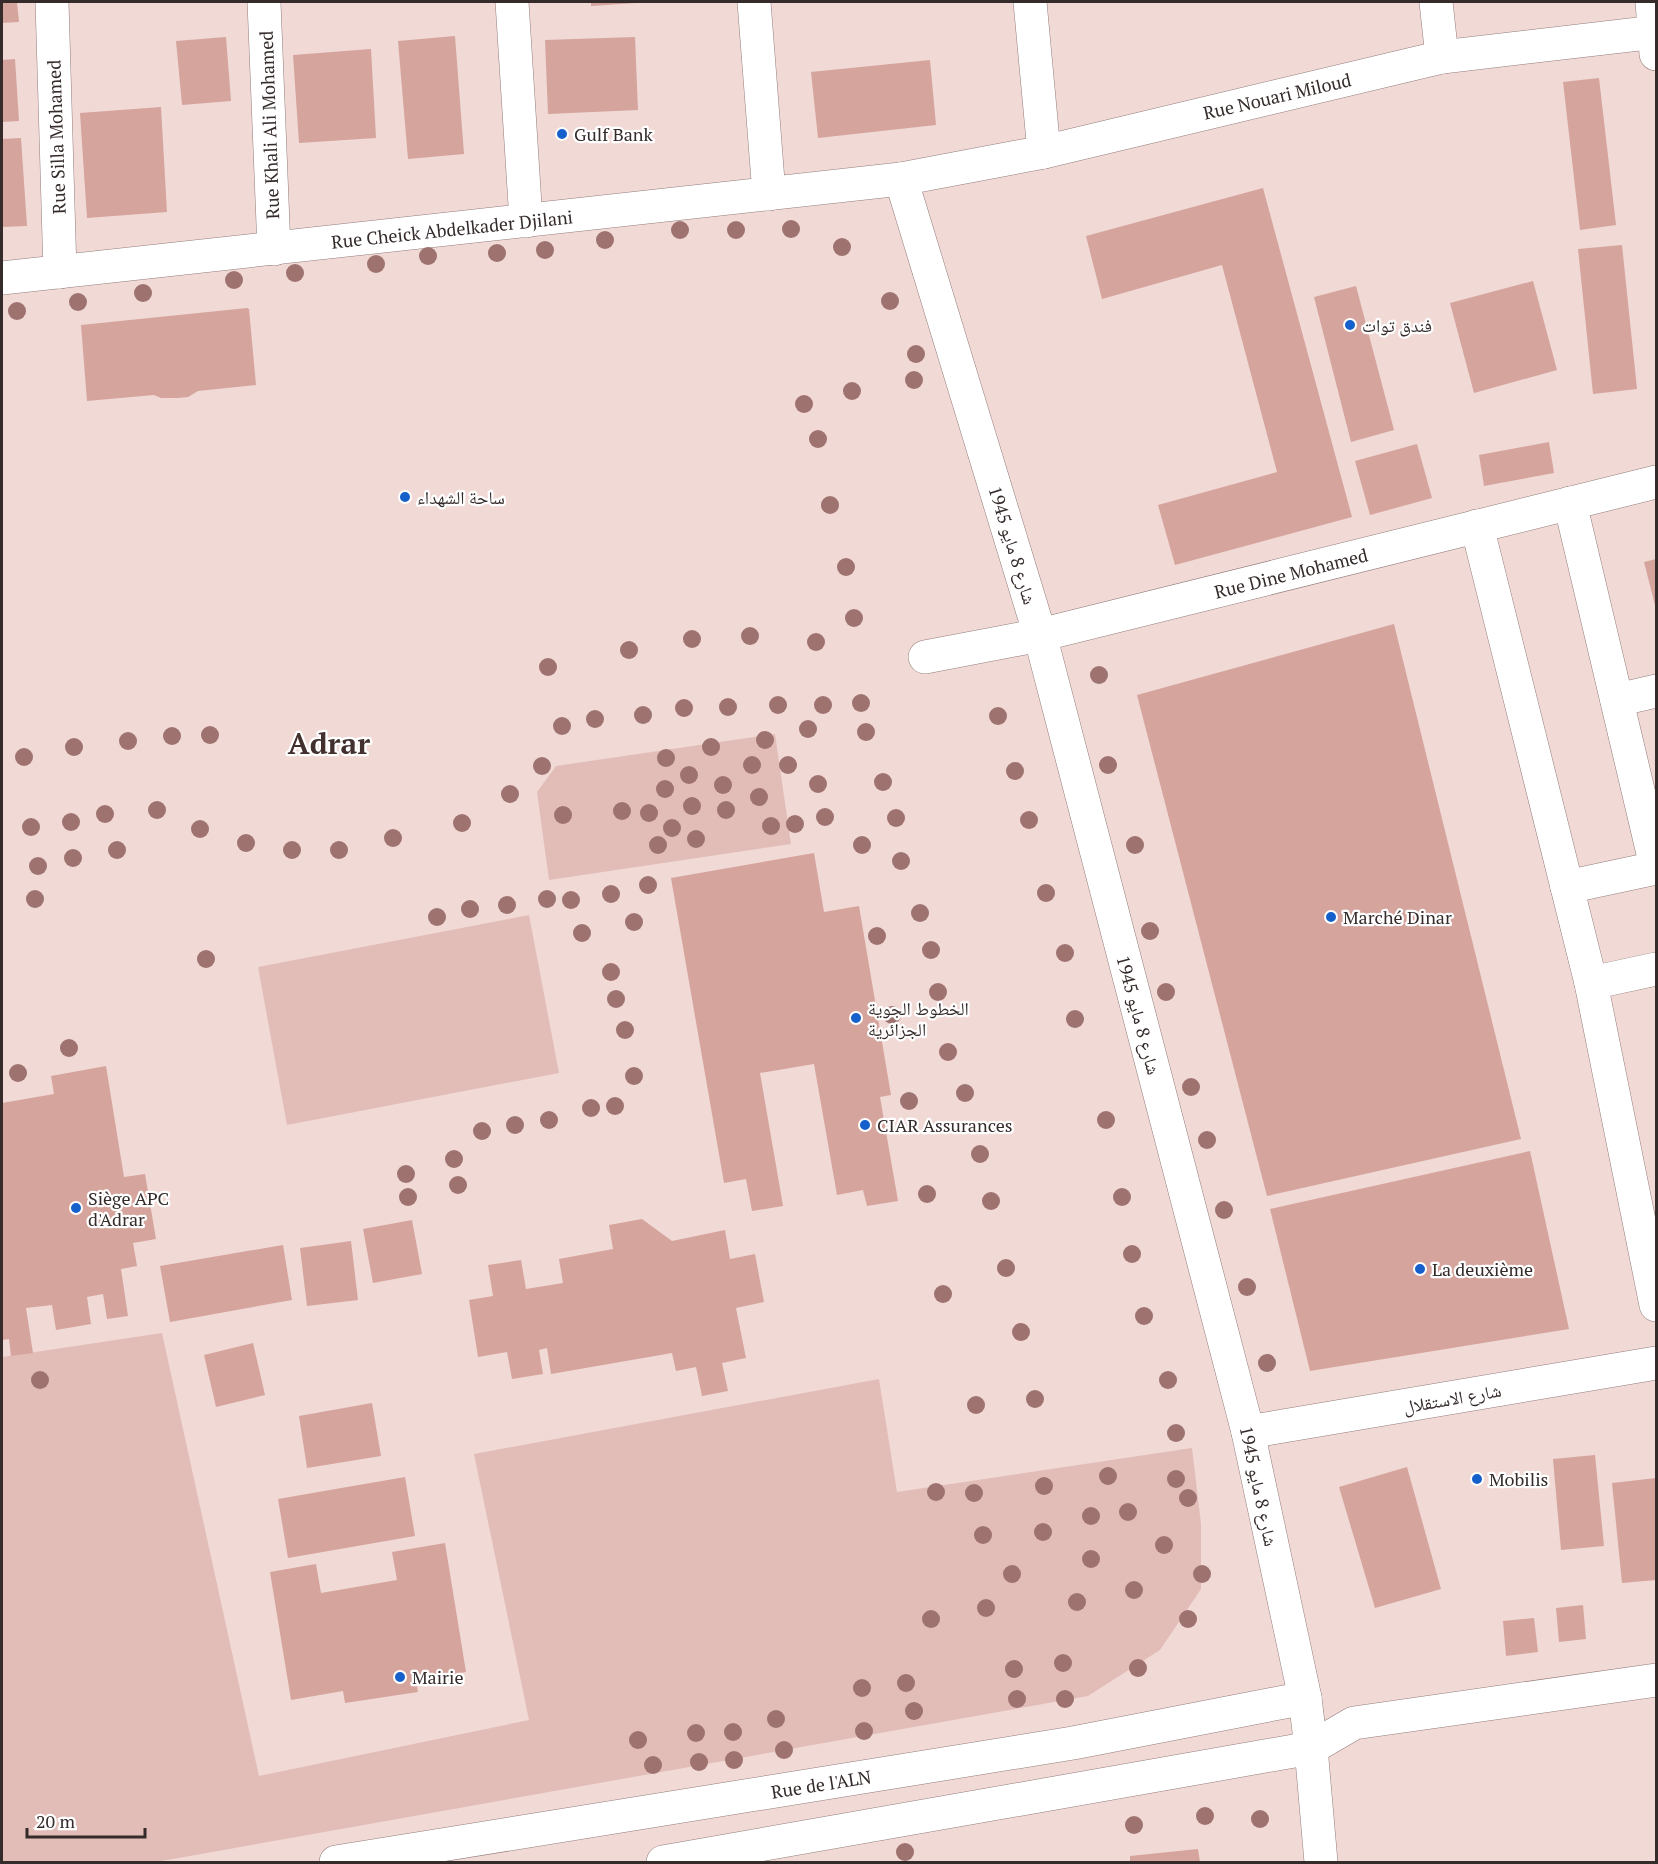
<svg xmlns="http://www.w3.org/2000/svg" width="1658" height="1864" viewBox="0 0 1658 1864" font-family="'PT Serif','Noto Naskh Arabic',serif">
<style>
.green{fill:#e2bdb8}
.building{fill:#d5a49d}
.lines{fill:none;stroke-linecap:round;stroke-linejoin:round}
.street-casing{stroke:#927d7b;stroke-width:34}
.secondary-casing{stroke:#927d7b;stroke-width:34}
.street{stroke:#fff;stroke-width:33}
.secondary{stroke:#fff;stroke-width:33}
.tree{fill:#9e726f}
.poi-dot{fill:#1560cb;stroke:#fff;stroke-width:2}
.labels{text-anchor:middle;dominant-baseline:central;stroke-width:4.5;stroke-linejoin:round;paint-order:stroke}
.street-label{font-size:18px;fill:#342b2a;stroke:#fff}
.poi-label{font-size:18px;fill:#342b2a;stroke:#fff;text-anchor:start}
.town-label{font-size:30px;font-weight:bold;fill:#41302d;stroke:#fff}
</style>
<rect width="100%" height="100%" fill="#f1d9d6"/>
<g class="green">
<polygon points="775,734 791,844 549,880 537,792 556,766"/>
<polygon points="529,915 559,1073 287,1125 258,967"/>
<polygon points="162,1333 259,1776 529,1720 474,1454 879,1379 897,1492 1192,1448 1201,1524 1201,1589 1160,1650 1088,1696 156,1862 2,1862 2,1357"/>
</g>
<g class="building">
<polygon points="2,2 17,2 19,22 2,23"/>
<polygon points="591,2 636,2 636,3 591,6"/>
<polygon points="455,36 464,154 408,159 398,41"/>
<polygon points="226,37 231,101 182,105 176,41"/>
<polygon points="635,37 638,110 548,114 545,40"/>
<polygon points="371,49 376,138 299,143 293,55"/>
<polygon points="15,59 19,121 2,122 2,60"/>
<polygon points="930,60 936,125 818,138 811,72"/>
<polygon points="1599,78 1616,225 1580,230 1563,82"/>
<polygon points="161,107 167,212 87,218 80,113"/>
<polygon points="21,138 27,226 2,227 2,139"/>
<polygon points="1263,188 1352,517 1175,565 1158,505 1277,472 1222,265 1102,299 1086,236"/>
<polygon points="1622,245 1637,389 1593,394 1578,249"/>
<polygon points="1533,281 1557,370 1474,393 1450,303"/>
<polygon points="1356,286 1394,430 1351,442 1314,297"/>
<polygon points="247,308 249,309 256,385 198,391 188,397 178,398 161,398 154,395 87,401 81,325"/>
<polygon points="1549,442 1554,473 1484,486 1479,455"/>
<polygon points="1417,444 1432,498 1370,515 1355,461"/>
<polygon points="1656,559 1656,609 1644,562"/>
<polygon points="1394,624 1521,1139 1267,1196 1137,695"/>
<polygon points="814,853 824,912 859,906 891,1095 880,1097 898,1201 867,1206 863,1190 837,1195 814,1064 760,1073 783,1206 752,1211 746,1179 724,1183 671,878"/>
<polygon points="106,1066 124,1177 145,1174 156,1239 133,1243 137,1266 121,1269 128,1316 107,1319 103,1294 87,1297 91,1324 56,1330 52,1305 26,1308 33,1353 11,1356 9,1339 2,1340 2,1103 54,1094 51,1076"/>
<polygon points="1530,1151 1569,1329 1310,1371 1270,1209"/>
<polygon points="642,1219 672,1241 725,1230 730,1259 755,1254 764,1302 736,1308 746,1358 722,1363 728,1391 702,1396 696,1367 676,1371 672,1353 551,1374 547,1348 539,1350 543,1374 512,1379 507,1352 478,1357 469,1300 493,1296 488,1265 521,1260 526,1289 563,1283 559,1259 613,1249 609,1225"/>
<polygon points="412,1220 422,1274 373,1283 363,1229"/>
<polygon points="351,1241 358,1300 307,1306 300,1248"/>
<polygon points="283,1245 292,1300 170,1322 160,1266"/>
<polygon points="253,1343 265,1395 216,1407 204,1355"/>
<polygon points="372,1403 381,1456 307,1468 299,1416"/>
<polygon points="1595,1455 1604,1546 1561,1550 1553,1459"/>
<polygon points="1407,1467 1441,1589 1375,1608 1339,1487"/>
<polygon points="405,1477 415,1536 288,1558 278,1499"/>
<polygon points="1656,1478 1656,1580 1622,1583 1612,1483"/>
<polygon points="445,1543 466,1672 416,1680 418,1692 345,1703 343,1691 291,1700 270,1572 316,1564 321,1593 397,1580 392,1552"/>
<polygon points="1583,1605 1586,1639 1559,1642 1556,1608"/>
<polygon points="1534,1618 1538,1652 1506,1656 1503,1621"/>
<polygon points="1198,1849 1200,1862 1130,1862 1130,1856"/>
</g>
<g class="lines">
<defs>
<g id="street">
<polyline points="52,2 60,272"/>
<polyline points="264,2 274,249"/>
<polyline points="512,2 526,221"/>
<polyline points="754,2 769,194"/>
<polyline points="1030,2 1044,152"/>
<polyline points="1436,2 1442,57"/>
<polyline points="1652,2 1656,54"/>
<polyline points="901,179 1044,152 1442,57 1656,32"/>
<polyline points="1570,503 1656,866"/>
<polyline points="1477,526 1591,983 1656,1305"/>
<polyline points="925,657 1040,635 1656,482"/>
<polyline points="1617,700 1656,691"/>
<polyline points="1567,887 1656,868"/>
<polyline points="1591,983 1656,969"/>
<polyline points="1321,1862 1311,1748 1354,1723 1656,1680"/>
</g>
<g id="secondary">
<polyline points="2,278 901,179 1040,635 1248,1432 1305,1698 1311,1748 663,1862"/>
<polyline points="1248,1432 1656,1363"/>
<polyline points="336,1862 1073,1743 1305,1698"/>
</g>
</defs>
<use href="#street" class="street-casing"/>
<use href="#secondary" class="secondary-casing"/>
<use href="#street" class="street"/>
<use href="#secondary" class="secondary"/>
</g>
<g class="tree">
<circle cx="791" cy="229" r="9"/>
<circle cx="680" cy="230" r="9"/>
<circle cx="736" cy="230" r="9"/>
<circle cx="605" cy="240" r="9"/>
<circle cx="842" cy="247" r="9"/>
<circle cx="545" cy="250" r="9"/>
<circle cx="497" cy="253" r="9"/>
<circle cx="428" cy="256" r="9"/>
<circle cx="376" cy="264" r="9"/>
<circle cx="295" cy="273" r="9"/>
<circle cx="234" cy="280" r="9"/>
<circle cx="143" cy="293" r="9"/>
<circle cx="890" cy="301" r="9"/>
<circle cx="78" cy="302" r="9"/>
<circle cx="17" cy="311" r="9"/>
<circle cx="916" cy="354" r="9"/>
<circle cx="914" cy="380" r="9"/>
<circle cx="852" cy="391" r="9"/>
<circle cx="804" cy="404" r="9"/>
<circle cx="818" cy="439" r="9"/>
<circle cx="830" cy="505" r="9"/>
<circle cx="846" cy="567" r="9"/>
<circle cx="854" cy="618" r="9"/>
<circle cx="750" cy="636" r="9"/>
<circle cx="692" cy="639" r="9"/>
<circle cx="816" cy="642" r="9"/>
<circle cx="629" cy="650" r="9"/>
<circle cx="548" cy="667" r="9"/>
<circle cx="1099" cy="675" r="9"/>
<circle cx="861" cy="703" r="9"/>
<circle cx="778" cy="705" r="9"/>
<circle cx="823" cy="705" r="9"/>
<circle cx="728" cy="707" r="9"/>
<circle cx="684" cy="708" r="9"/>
<circle cx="643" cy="715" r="9"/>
<circle cx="998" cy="716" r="9"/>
<circle cx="595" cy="719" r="9"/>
<circle cx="562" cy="726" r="9"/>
<circle cx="808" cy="729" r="9"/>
<circle cx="866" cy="732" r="9"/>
<circle cx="210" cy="735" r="9"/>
<circle cx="172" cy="736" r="9"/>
<circle cx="765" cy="740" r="9"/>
<circle cx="128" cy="741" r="9"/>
<circle cx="74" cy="747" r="9"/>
<circle cx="711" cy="747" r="9"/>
<circle cx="24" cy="757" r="9"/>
<circle cx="666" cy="758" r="9"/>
<circle cx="752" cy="765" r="9"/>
<circle cx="788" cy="765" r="9"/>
<circle cx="1108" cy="765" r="9"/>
<circle cx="542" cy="766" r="9"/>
<circle cx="1015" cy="771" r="9"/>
<circle cx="689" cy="775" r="9"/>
<circle cx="883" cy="782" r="9"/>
<circle cx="818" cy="784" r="9"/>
<circle cx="723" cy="785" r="9"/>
<circle cx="665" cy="789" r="9"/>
<circle cx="510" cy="794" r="9"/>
<circle cx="759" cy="797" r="9"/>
<circle cx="692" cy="806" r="9"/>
<circle cx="157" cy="810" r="9"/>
<circle cx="726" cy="810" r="9"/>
<circle cx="622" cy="811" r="9"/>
<circle cx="649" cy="813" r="9"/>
<circle cx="105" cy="814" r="9"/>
<circle cx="563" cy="815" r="9"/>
<circle cx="825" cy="817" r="9"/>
<circle cx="896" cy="818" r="9"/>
<circle cx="1029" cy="820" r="9"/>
<circle cx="71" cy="822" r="9"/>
<circle cx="462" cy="823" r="9"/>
<circle cx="795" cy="824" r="9"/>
<circle cx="771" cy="826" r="9"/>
<circle cx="31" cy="827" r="9"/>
<circle cx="672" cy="828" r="9"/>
<circle cx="200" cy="829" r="9"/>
<circle cx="393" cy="838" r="9"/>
<circle cx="696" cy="839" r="9"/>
<circle cx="246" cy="843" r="9"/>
<circle cx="658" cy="845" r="9"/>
<circle cx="862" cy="845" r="9"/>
<circle cx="1135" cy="845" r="9"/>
<circle cx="117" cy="850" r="9"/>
<circle cx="292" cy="850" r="9"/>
<circle cx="339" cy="850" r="9"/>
<circle cx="73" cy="858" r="9"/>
<circle cx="901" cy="861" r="9"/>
<circle cx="38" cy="866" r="9"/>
<circle cx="648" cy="885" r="9"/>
<circle cx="1046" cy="893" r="9"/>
<circle cx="611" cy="894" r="9"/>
<circle cx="35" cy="899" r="9"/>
<circle cx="547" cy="899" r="9"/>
<circle cx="571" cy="900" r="9"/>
<circle cx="507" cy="905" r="9"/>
<circle cx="470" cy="909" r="9"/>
<circle cx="920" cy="913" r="9"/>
<circle cx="437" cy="917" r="9"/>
<circle cx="634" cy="922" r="9"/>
<circle cx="1150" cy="931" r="9"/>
<circle cx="582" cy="933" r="9"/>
<circle cx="877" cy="936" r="9"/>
<circle cx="931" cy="950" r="9"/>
<circle cx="1065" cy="953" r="9"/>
<circle cx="206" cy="959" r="9"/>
<circle cx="611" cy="972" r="9"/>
<circle cx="938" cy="992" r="9"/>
<circle cx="1166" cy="992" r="9"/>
<circle cx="616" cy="999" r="9"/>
<circle cx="892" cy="1015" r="9"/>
<circle cx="1075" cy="1019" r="9"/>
<circle cx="625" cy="1030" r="9"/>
<circle cx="69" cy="1048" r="9"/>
<circle cx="948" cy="1052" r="9"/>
<circle cx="18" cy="1073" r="9"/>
<circle cx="634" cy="1076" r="9"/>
<circle cx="1191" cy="1087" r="9"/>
<circle cx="965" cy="1093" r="9"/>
<circle cx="909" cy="1101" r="9"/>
<circle cx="615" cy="1106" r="9"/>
<circle cx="591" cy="1108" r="9"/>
<circle cx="549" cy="1120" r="9"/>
<circle cx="1106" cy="1120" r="9"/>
<circle cx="515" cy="1125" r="9"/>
<circle cx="482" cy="1131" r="9"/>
<circle cx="1207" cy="1140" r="9"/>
<circle cx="980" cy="1154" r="9"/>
<circle cx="454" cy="1159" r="9"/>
<circle cx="406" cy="1174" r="9"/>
<circle cx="458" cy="1185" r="9"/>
<circle cx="927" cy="1194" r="9"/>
<circle cx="408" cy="1197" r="9"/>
<circle cx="1122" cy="1197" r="9"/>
<circle cx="991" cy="1201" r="9"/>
<circle cx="1224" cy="1210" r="9"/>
<circle cx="1132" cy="1254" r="9"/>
<circle cx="1006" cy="1268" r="9"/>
<circle cx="1247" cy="1287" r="9"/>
<circle cx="943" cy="1294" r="9"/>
<circle cx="1144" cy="1316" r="9"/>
<circle cx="1021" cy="1332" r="9"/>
<circle cx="1267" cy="1363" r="9"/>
<circle cx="40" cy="1380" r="9"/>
<circle cx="1168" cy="1380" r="9"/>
<circle cx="1035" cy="1399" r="9"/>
<circle cx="976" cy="1405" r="9"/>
<circle cx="1176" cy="1433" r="9"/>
<circle cx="1108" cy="1476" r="9"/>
<circle cx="1176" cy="1479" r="9"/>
<circle cx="1044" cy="1486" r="9"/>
<circle cx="936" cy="1492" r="9"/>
<circle cx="974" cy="1493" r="9"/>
<circle cx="1188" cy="1498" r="9"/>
<circle cx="1128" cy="1512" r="9"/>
<circle cx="1091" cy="1516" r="9"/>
<circle cx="1043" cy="1532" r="9"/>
<circle cx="983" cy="1535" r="9"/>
<circle cx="1164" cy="1545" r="9"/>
<circle cx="1091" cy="1559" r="9"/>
<circle cx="1012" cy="1574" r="9"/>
<circle cx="1202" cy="1574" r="9"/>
<circle cx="1134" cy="1590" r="9"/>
<circle cx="1077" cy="1602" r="9"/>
<circle cx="986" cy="1608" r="9"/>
<circle cx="931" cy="1619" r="9"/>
<circle cx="1188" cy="1619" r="9"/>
<circle cx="1063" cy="1663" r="9"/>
<circle cx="1138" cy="1668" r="9"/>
<circle cx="1014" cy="1669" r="9"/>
<circle cx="906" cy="1683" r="9"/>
<circle cx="862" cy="1688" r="9"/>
<circle cx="1017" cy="1699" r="9"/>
<circle cx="1065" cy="1699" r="9"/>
<circle cx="914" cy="1711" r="9"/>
<circle cx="776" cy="1719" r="9"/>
<circle cx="864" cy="1731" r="9"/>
<circle cx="733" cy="1732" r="9"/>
<circle cx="696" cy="1733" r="9"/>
<circle cx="638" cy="1740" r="9"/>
<circle cx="784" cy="1750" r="9"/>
<circle cx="734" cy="1760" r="9"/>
<circle cx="699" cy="1762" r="9"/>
<circle cx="653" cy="1765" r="9"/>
<circle cx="1205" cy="1816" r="9"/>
<circle cx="1260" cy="1819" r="9"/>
<circle cx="1134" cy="1825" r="9"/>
<circle cx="905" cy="1852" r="9"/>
</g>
<g class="poi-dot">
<circle cx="562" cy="134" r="6"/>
<circle cx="1350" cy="325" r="6"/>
<circle cx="405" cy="497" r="6"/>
<circle cx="1331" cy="917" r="6"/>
<circle cx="856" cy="1018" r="6"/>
<circle cx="865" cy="1125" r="6"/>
<circle cx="76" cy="1208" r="6"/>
<circle cx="1420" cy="1269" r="6"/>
<circle cx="1477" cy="1479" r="6"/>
<circle cx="400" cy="1677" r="6"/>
</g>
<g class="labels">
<g class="street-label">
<text transform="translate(1277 96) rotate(-13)">Rue Nouari Miloud</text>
<text transform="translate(269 125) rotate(-92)">Rue Khali Ali Mohamed</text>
<text transform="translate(56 137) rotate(-92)">Rue Silla Mohamed</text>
<text transform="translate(452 229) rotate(-6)">Rue Cheick Abdelkader Djilani</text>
<text transform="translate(1013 545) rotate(73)">شارع 8 مايو 1945</text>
<text transform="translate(1291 573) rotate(-14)">Rue Dine Mohamed</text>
<text transform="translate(1139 1015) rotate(75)">شارع 8 مايو 1945</text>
<text transform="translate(1452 1398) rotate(-10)">شارع الاستقلال</text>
<text transform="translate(1259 1486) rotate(78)">شارع 8 مايو 1945</text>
<text transform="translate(821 1784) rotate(-9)">Rue de l'ALN</text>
</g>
<g class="poi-label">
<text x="574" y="134">Gulf Bank</text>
<text x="1362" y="325">فندق توات</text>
<text x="417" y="497">ساحة الشهداء</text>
<text x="1343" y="917">Marché Dinar</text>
<text x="868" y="1008">الخطوط الجوية<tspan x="868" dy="21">الجزائرية</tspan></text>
<text x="877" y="1125">CIAR Assurances</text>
<text x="88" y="1198">Siège APC<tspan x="88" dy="21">d'Adrar</tspan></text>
<text x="1432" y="1269">La deuxième</text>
<text x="1489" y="1479">Mobilis</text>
<text x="412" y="1677">Mairie</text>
</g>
<g class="town-label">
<text x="329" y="743">Adrar</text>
</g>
</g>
<rect width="1658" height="1864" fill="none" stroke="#342b2a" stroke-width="6"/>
<path d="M27 1828v9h118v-9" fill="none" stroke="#342b2a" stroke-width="3"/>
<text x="36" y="1828" font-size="18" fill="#342b2a" stroke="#ffffff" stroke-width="4.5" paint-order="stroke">20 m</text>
</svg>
